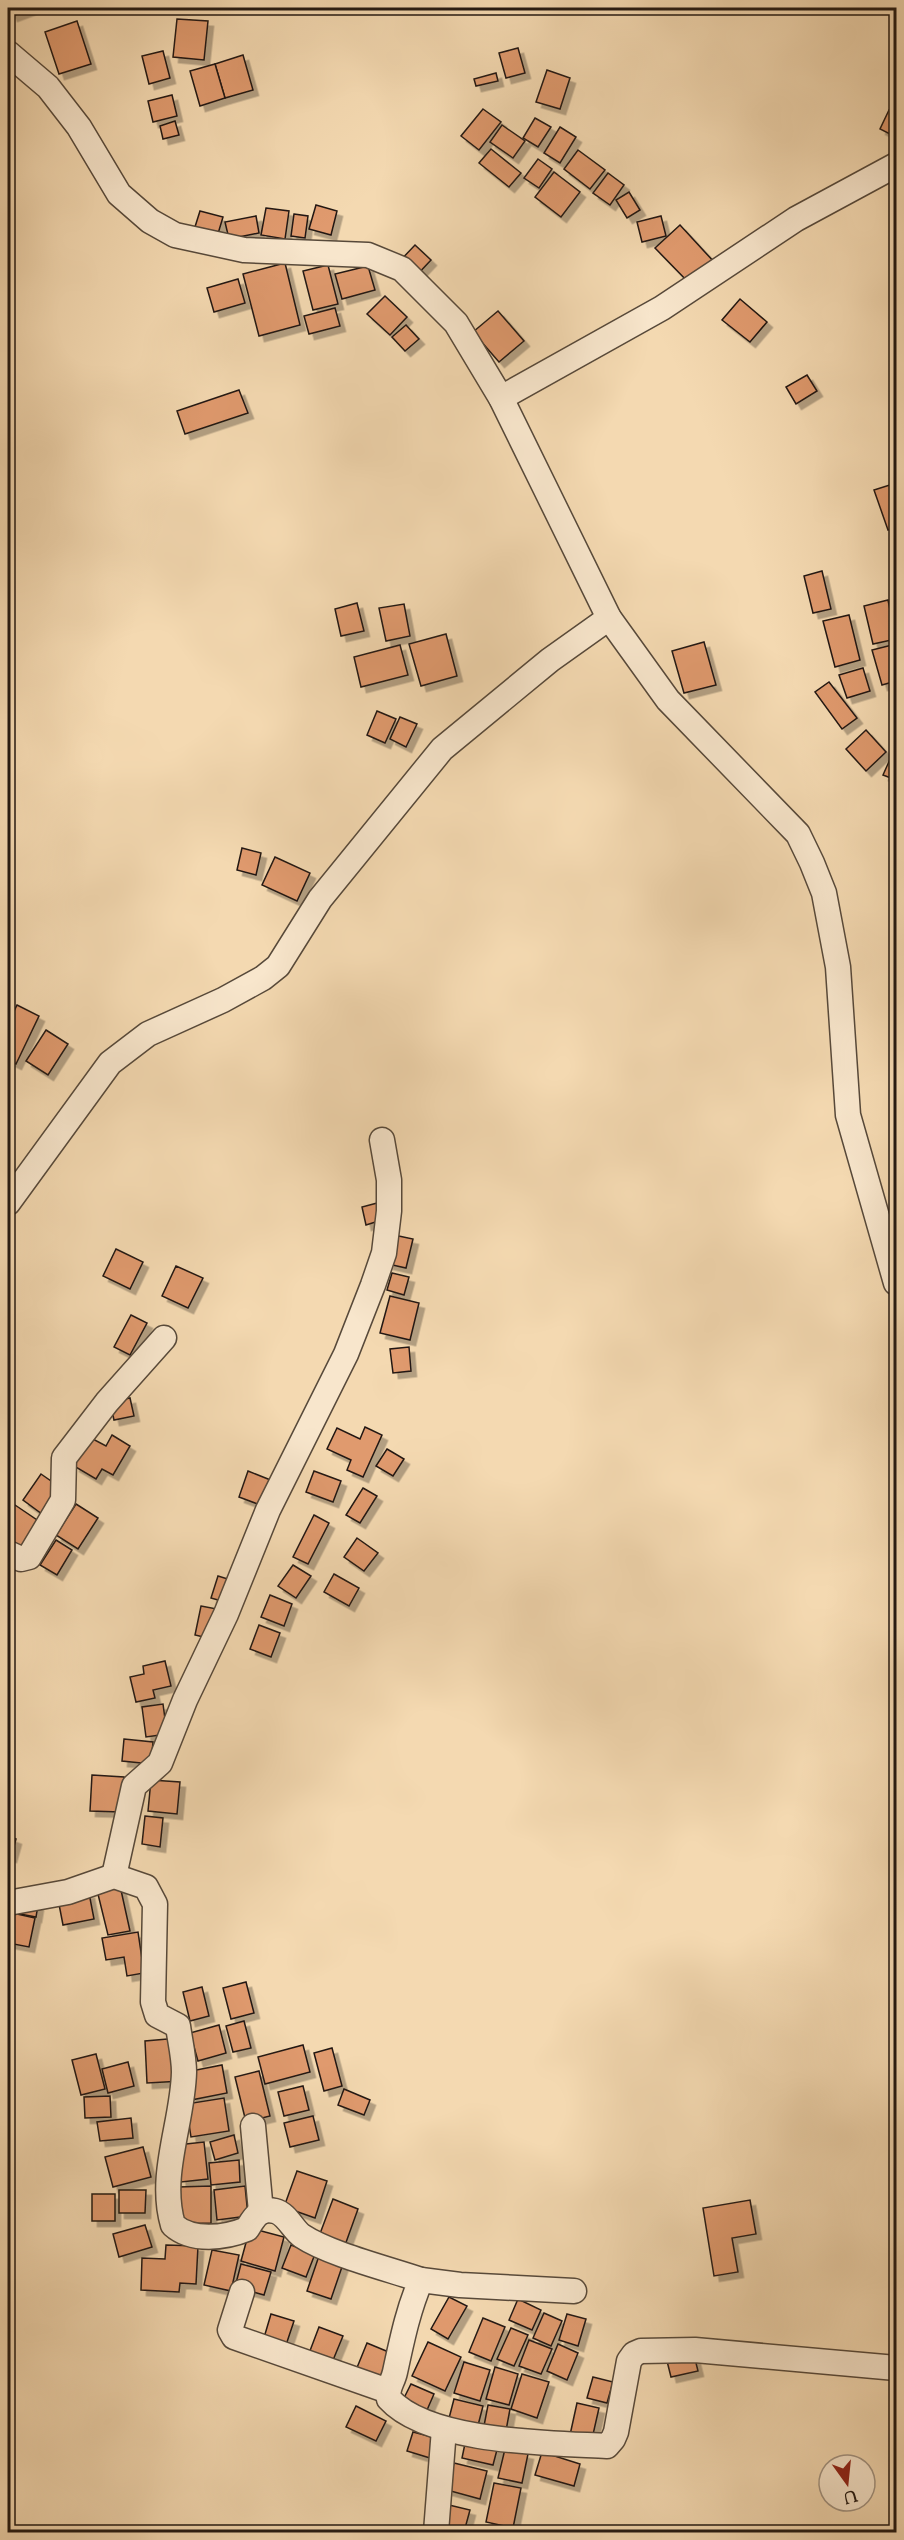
<svg xmlns="http://www.w3.org/2000/svg" width="904" height="2540" viewBox="0 0 904 2540" font-family="'Sorts Mill Goudy',serif">
<style>
.building{fill:#e09a6e;stroke:#231912;stroke-width:1.5;filter:url(#shadow)}
.lines{fill:none;stroke-linecap:round;stroke-linejoin:round}
.minor-casing{stroke:#57493a;stroke-width:27}
.minor{stroke:#f8e6cc;stroke-width:24}
</style>
<defs>
<filter id="shadow"><feDropShadow dx="5.5" dy="5.5" stdDeviation="0" flood-color="#0004"/></filter>
</defs>
<rect width="100%" height="100%" fill="#f4d9b1"/>
<filter id="stains"><feTurbulence type="fractalNoise" baseFrequency=".00333" numOctaves="4"/><feColorMatrix values="0 0 0 0 .2 0 0 0 0 .09 0 0 0 0 .02 0 0 0 .5 -.17"/></filter>
<radialGradient id="worn" r=".72"><stop offset=".6" stop-color="#630" stop-opacity="0"/><stop offset="1" stop-color="#630" stop-opacity=".3"/></radialGradient>
<g class="building">
<polygon points="9,8 30,8 31,9 12,16"/>
<polygon points="177,19 208,21 204,60 173,57"/>
<polygon points="77,21 91,64 59,74 45,32"/>
<polygon points="518,48 525,73 506,78 499,53"/>
<polygon points="163,51 170,78 149,84 142,56"/>
<polygon points="243,55 253,90 225,98 215,64"/>
<polygon points="215,64 225,98 200,106 190,71"/>
<polygon points="547,70 570,78 560,109 536,102"/>
<polygon points="496,73 498,81 476,86 474,79"/>
<polygon points="172,95 177,116 153,122 148,101"/>
<polygon points="483,109 501,122 479,150 461,136"/>
<polygon points="889,110 896,114 896,137 880,129"/>
<polygon points="535,118 551,127 538,147 523,138"/>
<polygon points="175,121 179,135 163,139 160,126"/>
<polygon points="502,125 525,141 513,158 490,142"/>
<polygon points="560,127 576,137 560,163 544,153"/>
<polygon points="491,149 521,173 509,187 479,163"/>
<polygon points="578,150 605,170 590,189 564,169"/>
<polygon points="538,159 552,169 539,188 524,178"/>
<polygon points="554,172 580,192 561,217 535,197"/>
<polygon points="608,173 624,185 610,205 593,193"/>
<polygon points="629,192 640,210 627,218 616,200"/>
<polygon points="316,205 337,211 331,235 309,229"/>
<polygon points="266,208 289,211 285,239 261,235"/>
<polygon points="200,211 223,217 217,237 194,230"/>
<polygon points="294,214 308,216 305,238 291,236"/>
<polygon points="256,216 259,233 229,239 225,222"/>
<polygon points="661,216 666,236 642,242 637,222"/>
<polygon points="680,225 715,263 691,285 655,248"/>
<polygon points="415,245 431,260 415,277 398,263"/>
<polygon points="285,263 300,325 259,336 243,274"/>
<polygon points="328,265 338,304 313,310 303,271"/>
<polygon points="368,266 375,290 342,299 335,274"/>
<polygon points="238,279 245,303 214,312 207,288"/>
<polygon points="385,296 407,317 390,335 367,314"/>
<polygon points="740,299 767,322 750,342 722,320"/>
<polygon points="335,308 340,326 309,334 304,316"/>
<polygon points="498,311 524,341 499,362 473,332"/>
<polygon points="406,325 419,339 405,351 392,337"/>
<polygon points="807,375 817,391 796,404 786,387"/>
<polygon points="239,390 248,413 185,434 177,411"/>
<polygon points="896,483 896,527 888,530 874,490"/>
<polygon points="822,571 831,609 813,613 804,576"/>
<polygon points="888,600 896,639 873,644 864,606"/>
<polygon points="357,603 364,631 341,636 335,609"/>
<polygon points="404,604 410,636 386,641 379,608"/>
<polygon points="849,615 860,660 835,667 823,621"/>
<polygon points="446,634 457,676 421,686 409,644"/>
<polygon points="704,642 716,685 684,693 672,651"/>
<polygon points="896,644 896,681 882,685 872,650"/>
<polygon points="400,645 408,675 361,687 354,657"/>
<polygon points="863,668 870,691 847,698 839,675"/>
<polygon points="829,682 857,718 842,729 815,692"/>
<polygon points="377,711 396,719 385,743 367,735"/>
<polygon points="400,717 417,724 406,747 390,739"/>
<polygon points="866,730 886,752 866,771 846,749"/>
<polygon points="891,757 896,760 896,780 883,775"/>
<polygon points="242,848 261,853 256,875 237,870"/>
<polygon points="275,857 310,873 297,901 262,885"/>
<polygon points="17,1005 39,1016 16,1064 8,1060 8,1024"/>
<polygon points="46,1030 68,1044 48,1075 26,1061"/>
<polygon points="381,1202 385,1219 366,1225 362,1207"/>
<polygon points="394,1235 413,1239 406,1268 388,1264"/>
<polygon points="116,1249 143,1262 130,1289 103,1276"/>
<polygon points="176,1266 203,1278 188,1308 162,1296"/>
<polygon points="392,1273 409,1277 404,1295 387,1290"/>
<polygon points="390,1296 419,1303 410,1340 380,1333"/>
<polygon points="131,1315 147,1323 130,1355 114,1347"/>
<polygon points="409,1347 411,1371 393,1373 390,1349"/>
<polygon points="130,1398 134,1416 114,1420 110,1402"/>
<polygon points="365,1427 382,1435 363,1477 347,1470 351,1460 327,1449 337,1428 360,1439"/>
<polygon points="112,1435 130,1446 113,1475 102,1469 96,1479 74,1466 91,1438 106,1446"/>
<polygon points="387,1449 404,1459 393,1476 376,1466"/>
<polygon points="248,1471 273,1481 263,1506 239,1497"/>
<polygon points="314,1471 341,1481 333,1502 306,1492"/>
<polygon points="41,1474 61,1488 42,1514 23,1500"/>
<polygon points="363,1488 377,1496 360,1523 346,1515"/>
<polygon points="76,1504 98,1518 78,1549 56,1535"/>
<polygon points="15,1505 40,1522 17,1557 8,1550 8,1516"/>
<polygon points="314,1515 329,1523 308,1564 293,1557"/>
<polygon points="357,1538 378,1553 364,1571 344,1557"/>
<polygon points="56,1540 72,1550 57,1575 40,1565"/>
<polygon points="293,1565 311,1576 296,1598 278,1586"/>
<polygon points="334,1574 359,1588 349,1606 324,1592"/>
<polygon points="218,1576 231,1580 225,1602 211,1598"/>
<polygon points="270,1595 292,1604 284,1626 261,1617"/>
<polygon points="201,1606 217,1609 212,1639 195,1635"/>
<polygon points="259,1625 280,1633 271,1657 250,1649"/>
<polygon points="165,1661 171,1686 153,1690 155,1698 136,1702 130,1677 144,1674 143,1666"/>
<polygon points="163,1704 167,1734 146,1737 142,1707"/>
<polygon points="124,1739 153,1742 151,1764 122,1761"/>
<polygon points="92,1775 124,1777 121,1812 90,1811"/>
<polygon points="151,1780 180,1782 177,1814 148,1811"/>
<polygon points="145,1816 163,1818 160,1847 142,1844"/>
<polygon points="8,1836 16,1839 11,1857 8,1856"/>
<polygon points="119,1881 130,1931 108,1935 96,1886"/>
<polygon points="89,1893 94,1919 63,1925 58,1899"/>
<polygon points="22,1902 38,1905 36,1917 20,1914"/>
<polygon points="8,1912 35,1918 29,1947 8,1943"/>
<polygon points="138,1932 144,1973 127,1976 124,1957 106,1960 102,1938"/>
<polygon points="246,1982 254,2013 231,2019 223,1988"/>
<polygon points="202,1987 209,2016 190,2021 183,1992"/>
<polygon points="244,2021 251,2048 233,2052 226,2026"/>
<polygon points="219,2025 226,2053 198,2061 190,2033"/>
<polygon points="179,2038 182,2081 147,2083 145,2041"/>
<polygon points="303,2045 310,2072 265,2084 258,2057"/>
<polygon points="332,2048 342,2086 324,2091 314,2053"/>
<polygon points="96,2054 105,2089 81,2095 72,2060"/>
<polygon points="128,2062 134,2086 108,2093 102,2069"/>
<polygon points="222,2065 227,2093 191,2100 186,2072"/>
<polygon points="259,2071 270,2116 246,2122 235,2077"/>
<polygon points="303,2086 309,2110 284,2116 278,2092"/>
<polygon points="344,2089 370,2100 364,2115 338,2105"/>
<polygon points="110,2096 111,2117 85,2118 84,2097"/>
<polygon points="224,2098 229,2131 191,2137 186,2104"/>
<polygon points="313,2116 319,2140 290,2147 284,2123"/>
<polygon points="131,2118 133,2138 100,2141 97,2122"/>
<polygon points="234,2135 238,2153 215,2160 210,2142"/>
<polygon points="204,2142 208,2179 181,2182 177,2145"/>
<polygon points="143,2147 151,2177 113,2187 105,2157"/>
<polygon points="239,2160 240,2182 211,2185 209,2163"/>
<polygon points="297,2171 327,2181 315,2218 284,2207"/>
<polygon points="211,2186 211,2223 179,2224 178,2187"/>
<polygon points="245,2186 248,2216 217,2220 214,2190"/>
<polygon points="119,2190 146,2190 145,2213 119,2213"/>
<rect x="92" y="2194" width="23" height="27"/>
<polygon points="333,2199 358,2209 344,2248 318,2239"/>
<polygon points="750,2200 756,2234 732,2238 738,2272 714,2276 703,2208"/>
<polygon points="145,2225 152,2247 119,2257 113,2234"/>
<polygon points="250,2228 284,2237 275,2271 241,2261"/>
<polygon points="166,2245 198,2246 196,2284 180,2283 179,2292 141,2290 142,2258 165,2259"/>
<polygon points="291,2245 315,2254 306,2277 282,2268"/>
<polygon points="212,2250 239,2255 231,2291 204,2285"/>
<polygon points="320,2253 344,2261 331,2299 307,2291"/>
<polygon points="241,2264 271,2272 264,2295 235,2287"/>
<polygon points="449,2297 467,2306 448,2339 431,2329"/>
<polygon points="518,2299 541,2310 532,2330 509,2320"/>
<polygon points="544,2313 562,2321 551,2346 533,2338"/>
<polygon points="271,2314 294,2321 285,2348 263,2341"/>
<polygon points="567,2314 586,2319 578,2346 559,2340"/>
<polygon points="483,2318 505,2327 491,2361 469,2352"/>
<polygon points="319,2327 343,2336 331,2365 308,2356"/>
<polygon points="511,2328 528,2335 514,2366 497,2359"/>
<polygon points="529,2340 552,2349 541,2374 519,2366"/>
<polygon points="428,2342 461,2357 445,2391 412,2376"/>
<polygon points="367,2343 391,2353 378,2385 354,2375"/>
<polygon points="558,2344 578,2353 567,2380 547,2371"/>
<polygon points="693,2351 698,2371 671,2377 666,2357"/>
<polygon points="464,2362 490,2370 480,2401 454,2393"/>
<polygon points="495,2367 518,2374 509,2405 486,2399"/>
<polygon points="522,2374 549,2382 537,2418 511,2409"/>
<polygon points="593,2377 613,2382 607,2403 587,2398"/>
<polygon points="411,2384 434,2394 427,2410 403,2400"/>
<polygon points="454,2399 483,2406 476,2433 447,2426"/>
<polygon points="577,2403 599,2408 592,2439 570,2435"/>
<polygon points="488,2405 510,2409 505,2436 483,2431"/>
<polygon points="356,2406 386,2421 376,2441 346,2427"/>
<polygon points="413,2432 436,2438 430,2458 407,2451"/>
<polygon points="467,2434 499,2442 493,2465 462,2458"/>
<polygon points="505,2449 528,2454 522,2483 498,2478"/>
<polygon points="542,2452 580,2464 574,2486 535,2475"/>
<polygon points="454,2463 487,2471 480,2499 447,2490"/>
<polygon points="494,2483 521,2488 513,2528 486,2522"/>
<polygon points="449,2505 470,2510 464,2532 442,2532"/>
</g>
<g class="lines">
<defs>
<g id="minor">
<polyline points="8,53 48,87 79,127 119,194 150,221 175,235 244,250 368,255 402,269 456,323 501,398 609,618 668,700 798,834 812,863 824,893 838,967 848,1115 896,1283"/>
<polyline points="501,398 662,308 796,219 896,165"/>
<polyline points="8,1203 110,1063 148,1034 223,1000 263,978 278,966 320,899 442,749 550,660 609,618"/>
<polyline points="8,1553 21,1559 29,1557 63,1500 64,1458 107,1402 164,1338"/>
<polyline points="114,1876 134,1786 160,1763 185,1700 226,1614 268,1510 346,1354 373,1285 384,1253 389,1211 389,1180 382,1140"/>
<path d="M8 1903 68 1892 114 1876 146 1887 155 1904 153 2002 157 2015 178 2026C180 2041 184 2057 184 2072 183 2122 158 2175 173 2225 192 2242 225 2238 247 2229 254 2218 259 2207 275 2211 287 2214 293 2230 302 2236 329 2254 389 2269 421 2280 408 2310 402 2340 395 2372 393 2382 386 2389 389 2399 429 2443 550 2443 607 2446L613 2439 616 2432 629 2361 634 2354 641 2351 695 2350 896 2368"/>
<polyline points="253,2126 261,2212"/>
<polyline points="421,2280 460,2285 574,2291"/>
<polyline points="242,2292 230,2330 234,2337 388,2391"/>
<polyline points="436,2532 444,2429"/>
</g>
</defs>
<use href="#minor" class="minor-casing"/>
<use href="#minor" class="minor"/>
</g>
<rect width="904" height="2540" fill="none" stroke="#f4d9b1" stroke-width="30"/>
<rect x="9" y="9" width="886" height="2522" fill="none" stroke="#231912" stroke-width="3"/>
<rect x="15" y="15" width="874" height="2510" fill="none" stroke="#231912" stroke-width="1.5"/>
<g transform="translate(847 2483) rotate(165)"><circle r="28" fill="#f8e6cc" stroke="#a39482" stroke-width="1.5"/>
<path d="M0-4.5L10 22L0 15L-10 22Z" fill="#8f2418"/>
<text y="-9" font-size="16" font-weight="bold" text-anchor="middle" fill="#231912">U</text>
</g>
<rect width="100%" height="100%" filter="url(#stains)"/>
<rect width="100%" height="100%" fill="url(#worn)"/>
</svg>
